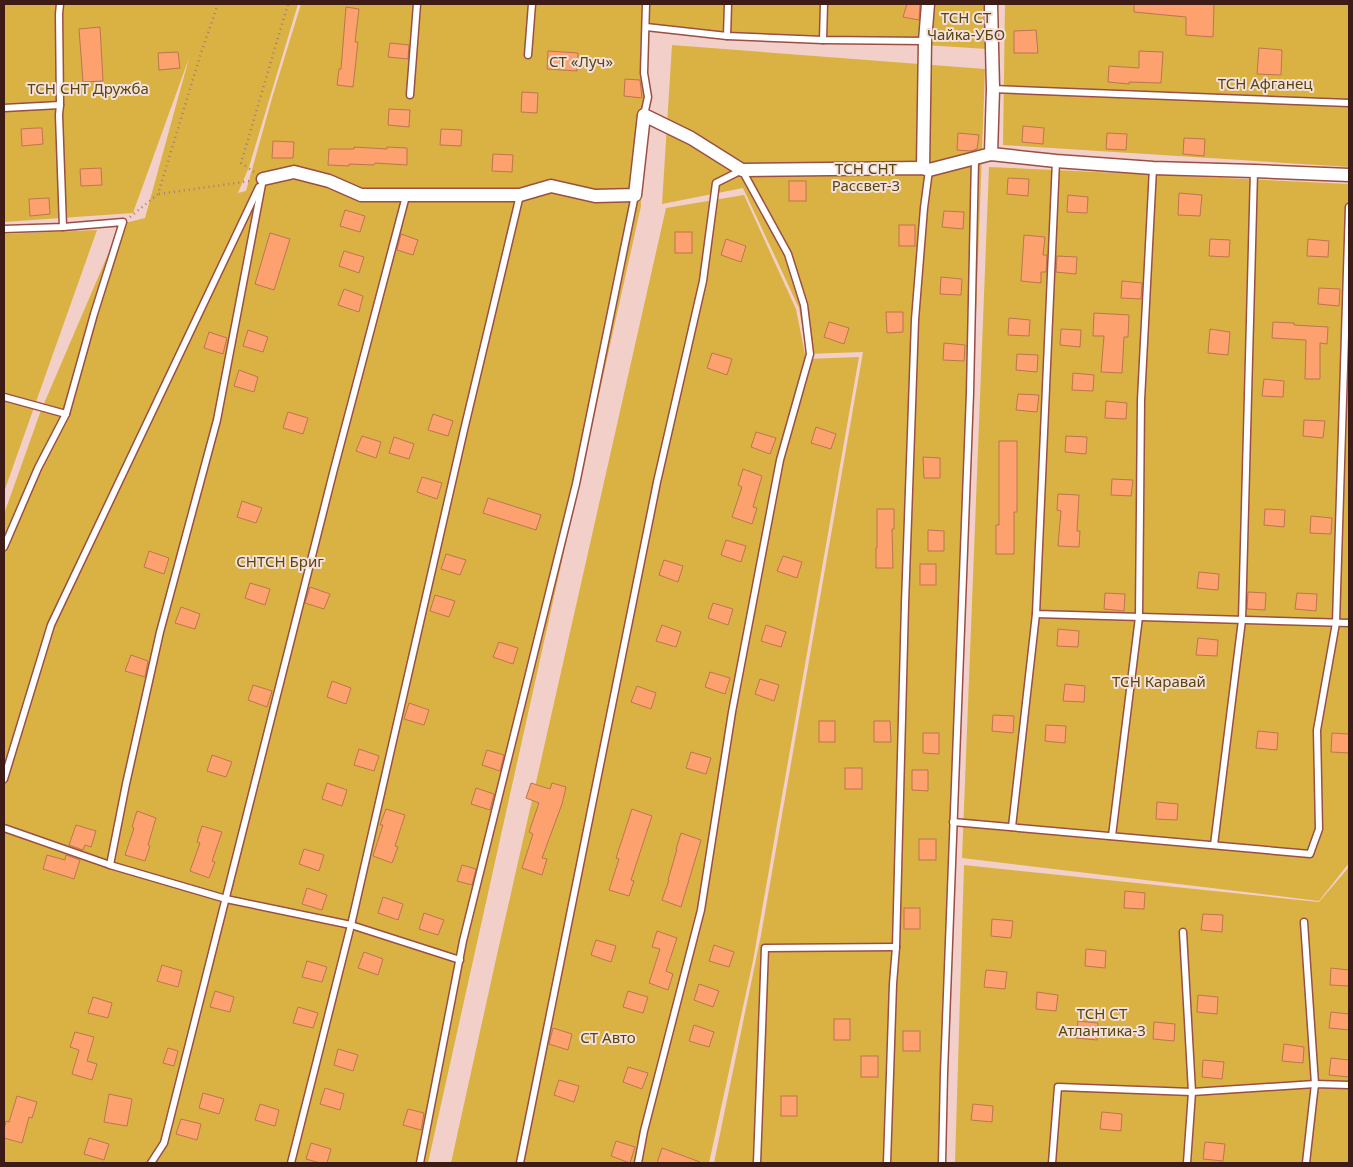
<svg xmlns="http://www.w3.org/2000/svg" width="1353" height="1167" viewBox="0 0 1353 1167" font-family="'Noto Sans',sans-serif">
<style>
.green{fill:#dab244}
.building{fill:#fda16f;stroke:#bc754f}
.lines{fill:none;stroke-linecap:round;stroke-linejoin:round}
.service-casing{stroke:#9b4e45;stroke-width:9}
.minor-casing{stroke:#9b4e45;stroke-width:15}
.path{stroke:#9f7c78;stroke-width:2.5;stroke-dasharray:1 4;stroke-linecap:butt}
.service{stroke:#fff;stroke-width:6}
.minor{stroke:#fff;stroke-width:12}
.labels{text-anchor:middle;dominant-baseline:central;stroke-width:4;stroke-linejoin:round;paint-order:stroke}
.park-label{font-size:15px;fill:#59450b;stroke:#f4e1de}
</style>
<rect width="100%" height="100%" fill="#f3cfca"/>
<g class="green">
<path d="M4 4H298L249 167 238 193 246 191 272 98 301 4H642L640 68C649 88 641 105 640 125 639 152 641 179 641 206L428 1163H4V514L40 413 121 224 145 218 189 58 133 213 4 222Z"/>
<polygon points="645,4 990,4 987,49 643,27"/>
<polygon points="1005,4 1349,4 1349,167 1003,145"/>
<polygon points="672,45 985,69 945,1163 714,1163 761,935 863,352 807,354 799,308 743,188 662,204"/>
<polygon points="989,167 1349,184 1349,863 1319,901 962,858"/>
<polygon points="744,195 796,309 806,359 859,357 753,961 709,1163 451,1163 494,968 666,208"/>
<polygon points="97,230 4,492 4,234"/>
<polygon points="964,865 1319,902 1349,867 1349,1163 955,1163"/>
</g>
<g class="building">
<polygon points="907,4 920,4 919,20 903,17"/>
<polygon points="1134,4 1214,4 1213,37 1186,35 1186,17 1134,12"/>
<polygon points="346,7 359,9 355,42 358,42 353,87 337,85 339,69 341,69"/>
<polygon points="100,27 103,81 83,82 79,29"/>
<polygon points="1036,30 1038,53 1014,53 1014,31"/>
<polygon points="390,43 409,45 408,59 388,57"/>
<polygon points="1259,48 1282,50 1281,75 1257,74"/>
<polygon points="548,51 578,53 577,71 547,69"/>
<polygon points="1139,51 1163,52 1161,83 1129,82 1129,84 1108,82 1109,66 1139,68"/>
<polygon points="178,52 180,68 159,70 158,53"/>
<polygon points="625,79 640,80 642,98 624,96"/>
<polygon points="522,92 538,93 537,113 521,112"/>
<polygon points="389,109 410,110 409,127 388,125"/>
<polygon points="1023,126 1044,128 1043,144 1022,142"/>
<polygon points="36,128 42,128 43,144 22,146 21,129"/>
<polygon points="441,129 462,130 461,146 440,145"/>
<polygon points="958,133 979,135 977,149 971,151 957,150"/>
<polygon points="1107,133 1127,134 1126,150 1106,149"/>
<polygon points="1184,138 1205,139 1204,156 1183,154"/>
<polygon points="273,141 294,142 293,158 272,158"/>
<polygon points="354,147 387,149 387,147 407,148 407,165 375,163 374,165 349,164 349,166 328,165 329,149 354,149"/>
<polygon points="493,154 513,155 512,172 492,171"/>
<polygon points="101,168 102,185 81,186 80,169"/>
<polygon points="1008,178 1029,179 1028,196 1007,194"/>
<rect x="789" y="181" width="17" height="20"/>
<polygon points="1179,193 1202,195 1200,216 1178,215"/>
<polygon points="1068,195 1088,197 1087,213 1067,212"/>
<polygon points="49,198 50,214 30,216 29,199"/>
<polygon points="345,210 365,216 360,232 340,226"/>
<polygon points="944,211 964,212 963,229 942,227"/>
<rect x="899" y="225" width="16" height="21"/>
<rect x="675" y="232" width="17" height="21"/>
<polygon points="270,233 290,239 274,290 255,284"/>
<polygon points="401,234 418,240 413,255 397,250"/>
<polygon points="1024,235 1045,237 1043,255 1047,255 1046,272 1041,272 1041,283 1021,281"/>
<polygon points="726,239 746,246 741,262 721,255"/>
<polygon points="1210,239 1230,240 1229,257 1209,256"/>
<polygon points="1308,239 1329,241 1328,257 1307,256"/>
<polygon points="344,251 364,257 359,273 339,266"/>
<polygon points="1057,256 1077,257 1076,274 1056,272"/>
<polygon points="941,277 962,279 961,295 940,294"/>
<polygon points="1122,281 1142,283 1141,299 1121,298"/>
<polygon points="1319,288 1340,289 1339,306 1318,304"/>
<polygon points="344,289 363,296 359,312 338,305"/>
<polygon points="886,312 903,312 903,332 887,333"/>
<polygon points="1094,313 1129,315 1128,337 1124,337 1122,373 1101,372 1104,336 1093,336"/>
<polygon points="1009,318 1030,320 1029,336 1008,335"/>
<polygon points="829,322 849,328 844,344 824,337"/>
<polygon points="1273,322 1294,323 1294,325 1328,327 1327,344 1320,343 1320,379 1305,379 1306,340 1272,338"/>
<polygon points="1061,329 1081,330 1080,347 1060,345"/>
<polygon points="1210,329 1230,332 1228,355 1208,353"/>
<polygon points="248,330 268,337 263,352 243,346"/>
<polygon points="209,332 227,338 223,354 204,348"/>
<polygon points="944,343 965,345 964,361 943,360"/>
<polygon points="712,353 732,359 727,375 707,368"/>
<polygon points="1017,354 1038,355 1037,372 1016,370"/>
<polygon points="239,370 258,377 254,392 234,386"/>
<polygon points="1073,373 1094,375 1093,391 1072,390"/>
<polygon points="1264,379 1284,381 1283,397 1262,396"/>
<polygon points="1018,394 1039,395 1037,412 1016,410"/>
<polygon points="1106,401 1127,403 1126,419 1105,418"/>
<polygon points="288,412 308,418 303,434 283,428"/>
<polygon points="433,414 453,421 448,436 428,430"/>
<polygon points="1304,420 1325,421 1323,438 1303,436"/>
<polygon points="816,427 836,434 831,449 811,443"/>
<polygon points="756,432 776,438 770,454 751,447"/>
<polygon points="362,436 381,442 376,458 356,451"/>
<polygon points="1066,436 1087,437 1086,454 1065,452"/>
<polygon points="394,437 414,444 409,459 389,453"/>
<polygon points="999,441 1017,441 1017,512 1014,512 1014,554 996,554 996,525 999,525"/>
<polygon points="923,457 940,458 940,478 924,478"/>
<polygon points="743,469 762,476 753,507 757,508 752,524 732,517 742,487 738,485"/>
<polygon points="422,477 442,483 437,499 417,492"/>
<polygon points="1112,479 1133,480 1131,496 1111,495"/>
<polygon points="1058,494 1079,495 1077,531 1080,531 1079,547 1058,546 1061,511 1057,510"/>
<polygon points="488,498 541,515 536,530 483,513"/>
<polygon points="242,501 262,508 256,523 237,517"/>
<polygon points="877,509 894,509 894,529 892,529 893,568 876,568 876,548 877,548"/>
<polygon points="1265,509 1285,510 1284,527 1264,525"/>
<polygon points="1311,516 1332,518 1331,534 1310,533"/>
<polygon points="928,530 944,531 944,551 928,551"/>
<polygon points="726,540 746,546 741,562 721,555"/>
<polygon points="149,551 169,558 164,574 144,567"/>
<polygon points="446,554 466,560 460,575 441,569"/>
<polygon points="783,556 802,562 797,578 777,571"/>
<polygon points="664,560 683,566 678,582 659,575"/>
<rect x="920" y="564" width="16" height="21"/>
<polygon points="1199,572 1219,574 1218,590 1197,588"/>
<polygon points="250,583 270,589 265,605 245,598"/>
<polygon points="310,587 330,594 324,609 305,603"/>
<polygon points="1248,592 1266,593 1265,610 1247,609"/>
<polygon points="1105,593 1125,594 1124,611 1104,609"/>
<polygon points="1297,593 1317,594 1316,611 1295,609"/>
<polygon points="435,595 455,601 449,617 430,611"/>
<polygon points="713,603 733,609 728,625 708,618"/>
<polygon points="181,607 200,614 195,629 175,623"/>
<polygon points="662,625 681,632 676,647 656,641"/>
<polygon points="766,625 786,632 781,647 761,641"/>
<polygon points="1058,629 1079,631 1078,647 1057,646"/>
<polygon points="1198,638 1218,640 1217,656 1196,655"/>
<polygon points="499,642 518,648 513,664 493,657"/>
<polygon points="131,655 148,661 145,677 125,671"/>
<polygon points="710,672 730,678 725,694 705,687"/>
<polygon points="760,679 779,685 774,701 755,694"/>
<polygon points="332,681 351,688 346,704 327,697"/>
<polygon points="1065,684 1085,686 1084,702 1063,701"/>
<polygon points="253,685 272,691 267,707 248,700"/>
<polygon points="637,686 656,693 651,709 631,702"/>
<polygon points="409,703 429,710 424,725 404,719"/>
<polygon points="993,715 1014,716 1013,733 992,731"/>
<rect x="819" y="721" width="16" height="21"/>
<polygon points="874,721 890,721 891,742 874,742"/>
<polygon points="1046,725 1066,726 1065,743 1045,741"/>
<polygon points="1258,731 1278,733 1277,750 1256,748"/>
<polygon points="923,733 939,733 939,754 923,753"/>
<polygon points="1332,733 1349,734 1349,753 1331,752"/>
<polygon points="359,749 379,756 374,771 354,765"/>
<polygon points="487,750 504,755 500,771 482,765"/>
<polygon points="691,752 711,758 706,774 686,768"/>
<polygon points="212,755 232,762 226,777 207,771"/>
<rect x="845" y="768" width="17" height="21"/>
<polygon points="912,770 928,770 928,791 912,790"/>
<polygon points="327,783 347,790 342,806 322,799"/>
<polygon points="531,783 550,789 552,783 566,787 562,804 542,858 547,859 542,875 522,868 533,834 529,832 539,803 526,798"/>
<polygon points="476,788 494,794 490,810 471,804"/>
<polygon points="1157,802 1178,804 1177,820 1156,819"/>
<polygon points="386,809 405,815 395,846 398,847 392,863 373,856 383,825 380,825"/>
<polygon points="632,809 652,816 631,880 634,881 629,896 609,890 619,859 616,858"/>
<polygon points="137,811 156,818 148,845 150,846 145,861 125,855 134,828 132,827"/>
<polygon points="76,825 96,831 91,847 85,845 83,850 69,845"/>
<polygon points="202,826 222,832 212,861 215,862 209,878 190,871 200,843 197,842"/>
<polygon points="681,833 701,840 681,907 662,900 669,880 668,880 677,849 676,849"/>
<rect x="919" y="839" width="17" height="21"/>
<polygon points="304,849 324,855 319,871 299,864"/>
<polygon points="47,855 65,860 66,855 80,860 74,879 43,869"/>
<polygon points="462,865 476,869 472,885 457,881"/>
<polygon points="307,888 327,895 322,910 302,904"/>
<polygon points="1125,891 1145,893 1144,909 1124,908"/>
<polygon points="383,897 403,904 398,920 378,913"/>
<rect x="904" y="908" width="16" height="21"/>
<polygon points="424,913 444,920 438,935 419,929"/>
<polygon points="1203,914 1223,915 1222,932 1201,930"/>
<polygon points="992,919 1013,921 1011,938 991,936"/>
<polygon points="657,931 677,938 666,971 673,974 668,990 649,983 660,949 652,947"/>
<polygon points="596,940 616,946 611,962 591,955"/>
<polygon points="714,945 734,952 729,967 709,961"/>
<polygon points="1086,949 1106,951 1105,968 1085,966"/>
<polygon points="364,952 383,959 378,975 358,968"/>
<polygon points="307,961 327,967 322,982 302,977"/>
<polygon points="162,965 182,971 178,987 157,981"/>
<polygon points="1331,968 1349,970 1349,986 1330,985"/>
<polygon points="986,970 1007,972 1005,989 984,987"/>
<polygon points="699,984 719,991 713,1007 694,1000"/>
<polygon points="215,991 234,997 230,1012 210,1007"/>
<polygon points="628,991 648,997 643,1013 623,1007"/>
<polygon points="1037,992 1058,995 1056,1011 1036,1009"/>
<polygon points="1198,995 1218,997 1217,1014 1197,1012"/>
<polygon points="93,997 112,1003 108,1018 88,1013"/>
<polygon points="298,1007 318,1013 313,1028 293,1023"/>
<polygon points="1331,1012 1349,1014 1349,1030 1329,1028"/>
<rect x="834" y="1019" width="16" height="21"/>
<polygon points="1078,1021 1098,1023 1097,1040 1076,1038"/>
<polygon points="1154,1022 1175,1024 1174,1041 1153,1039"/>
<polygon points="694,1025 714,1032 709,1047 689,1041"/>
<polygon points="553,1028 572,1034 568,1050 549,1044"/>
<rect x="903" y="1031" width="17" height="20"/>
<polygon points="75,1032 94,1037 87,1061 97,1064 92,1080 72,1074 79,1050 70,1047"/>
<polygon points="1284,1044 1304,1047 1303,1063 1282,1061"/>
<polygon points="168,1048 178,1051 174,1066 163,1063"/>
<polygon points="338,1049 358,1055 353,1071 334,1065"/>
<rect x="861" y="1056" width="17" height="21"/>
<polygon points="1331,1058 1349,1060 1349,1077 1329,1075"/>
<polygon points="1203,1060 1224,1062 1222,1079 1202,1077"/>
<polygon points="628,1067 648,1073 642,1089 623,1082"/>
<polygon points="559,1080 579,1086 574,1102 554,1095"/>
<polygon points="325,1088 344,1094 340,1110 320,1104"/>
<polygon points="203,1093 224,1099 219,1114 199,1108"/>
<polygon points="109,1094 132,1099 127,1126 104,1122"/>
<polygon points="17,1096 37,1102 32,1118 29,1117 22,1143 4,1138 4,1130 6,1121 9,1122"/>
<rect x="781" y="1096" width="16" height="20"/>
<polygon points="260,1104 279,1110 275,1126 255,1120"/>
<polygon points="973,1104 993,1106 992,1122 971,1120"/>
<polygon points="408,1109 424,1113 421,1130 403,1125"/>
<polygon points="1102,1112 1122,1114 1121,1131 1100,1129"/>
<polygon points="181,1119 201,1124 197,1140 176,1134"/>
<polygon points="89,1138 109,1144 104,1160 84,1154"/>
<polygon points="616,1141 635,1147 630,1163 611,1156"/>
<polygon points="1205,1142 1225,1144 1223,1161 1203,1159"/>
<polygon points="311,1143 331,1149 327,1163 320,1163 306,1159"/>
<polygon points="662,1148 700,1162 700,1163 657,1163"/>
</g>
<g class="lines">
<defs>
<g id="service">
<polyline points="60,4 59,14 60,105 59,115 63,227"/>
<polyline points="646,27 727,36 823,40 925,41"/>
<polyline points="727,36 728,4"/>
<polyline points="823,40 824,4"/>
<polyline points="528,55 532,4"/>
<polyline points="993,89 1349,103"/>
<polyline points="410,95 417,4"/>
<polyline points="4,108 60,105"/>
<polyline points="644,115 648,97 644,73 646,4"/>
<polyline points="1056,161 1036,614 1349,623"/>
<polyline points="4,229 63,227 123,222 94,314 66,414 38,468 4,547"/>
<polyline points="4,397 66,414"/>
<polyline points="4,779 51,625 259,187"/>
<polyline points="953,822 1310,854 1319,829 1317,730 1336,623 1349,207"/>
<polyline points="1012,827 1036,614"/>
<polyline points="4,828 110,865 226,899 351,925 460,960"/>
<polyline points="1112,836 1139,617 1141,400 1153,168"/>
<polyline points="1214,845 1242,620 1254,171"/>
<polyline points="110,865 126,784 160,632 217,420 263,179"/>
<polyline points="1304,922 1315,1084 1306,1163"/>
<polyline points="1183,932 1192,1092 1187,1163"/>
<polyline points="151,1163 164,1143 333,473 406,196"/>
<polyline points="291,1163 351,925 464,430 520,195"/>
<polyline points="420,1163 463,941 576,484 635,195"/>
<polyline points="520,1163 657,482 703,281 716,183 742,170 788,254 804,305 810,354 780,460 732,712 701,910 644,1131 638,1163"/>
<polyline points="757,1163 765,948 896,947"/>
<polyline points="887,1163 893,984 896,947 905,604 915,320 924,208 929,170"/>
<polyline points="942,1163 944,1073 970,393 975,159"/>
<polyline points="1052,1163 1058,1087 1192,1092 1315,1084 1349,1085"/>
</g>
<g id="minor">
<polyline points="991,154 993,89 991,4"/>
<polyline points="923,168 925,41 928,4"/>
<polyline points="263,179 294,172 329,181 361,195 520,195 551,186 595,196 635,195 644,115 691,138 742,170 923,168 929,170 991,154 1056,161 1153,168 1254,171 1349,175"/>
</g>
</defs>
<use href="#service" class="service-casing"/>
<use href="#minor" class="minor-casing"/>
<g class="path">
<polyline points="254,172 241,163 288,4"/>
<polyline points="159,194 250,181"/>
<polyline points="130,217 158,194 201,53 218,4"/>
</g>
<use href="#service" class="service"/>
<use href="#minor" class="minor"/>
</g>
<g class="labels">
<g class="park-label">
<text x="966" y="17">ТСН СТ<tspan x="966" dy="17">Чайка-УБО</tspan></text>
<text x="581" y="61">СТ «Луч»</text>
<text x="1265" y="83">ТСН Афганец</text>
<text x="88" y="88">ТСН СНТ Дружба</text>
<text x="866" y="168">ТСН СНТ<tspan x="866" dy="17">Рассвет-3</tspan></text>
<text x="280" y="561">СНТСН Бриг</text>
<text x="1159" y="681">ТСН Каравай</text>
<text x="1102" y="1013">ТСН СТ<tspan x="1102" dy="17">Атлантика-3</tspan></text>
<text x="608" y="1037">СТ Авто</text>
</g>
</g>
<rect width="1353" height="1167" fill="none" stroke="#3d1c18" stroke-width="10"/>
</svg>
